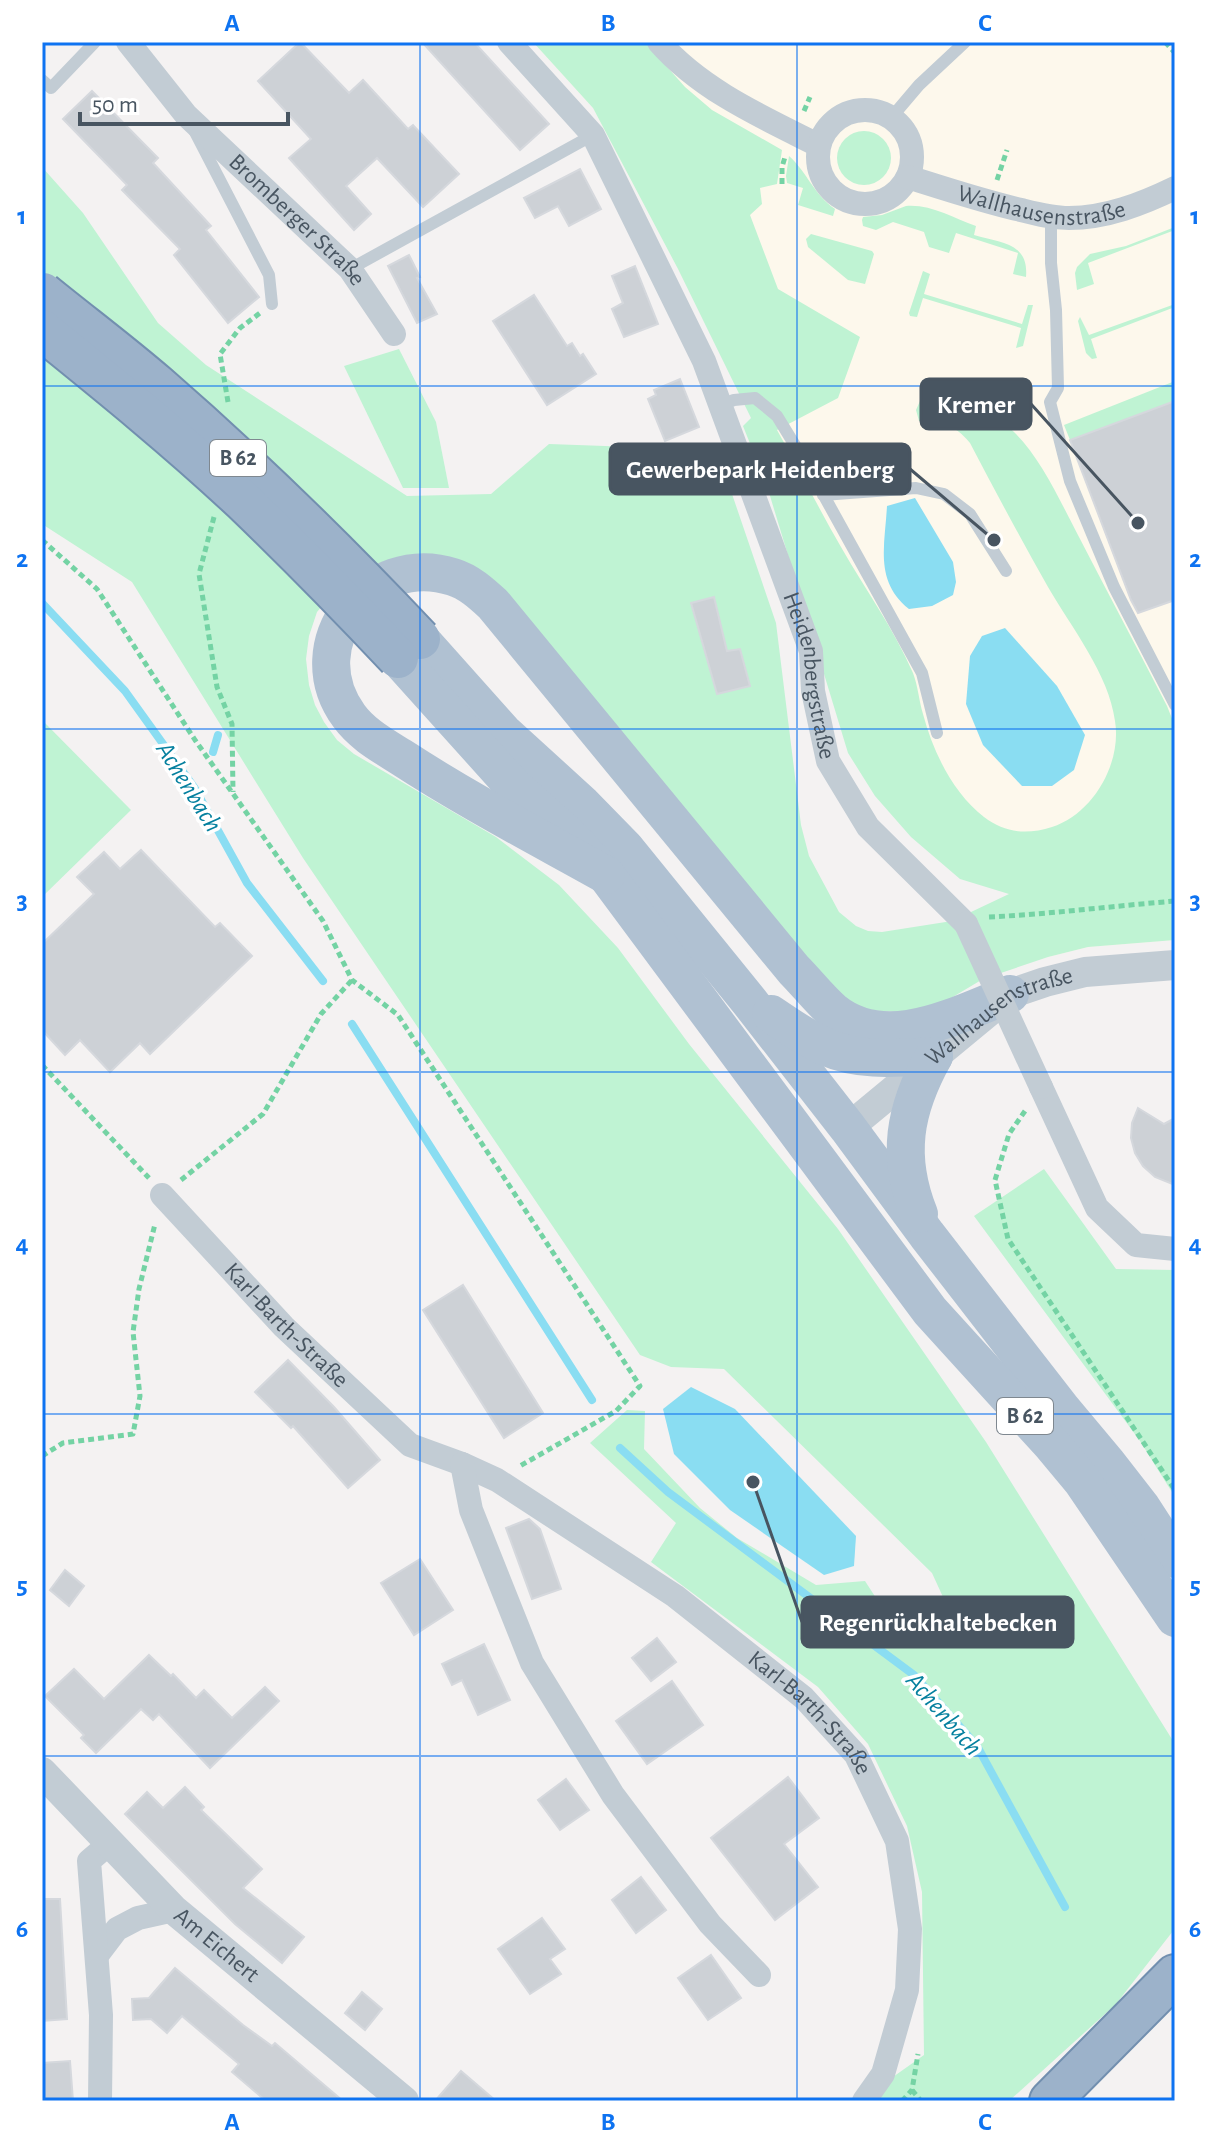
<svg xmlns="http://www.w3.org/2000/svg" width="1217" height="2143" viewBox="0 0 1217 2143" font-family="'Alegreya Sans',sans-serif">
<style>
.commercial{fill:#fdf8ec}
.green{fill:#bff3d3}
.water{fill:#8addf2}
.lines{fill:none;stroke-linecap:round;stroke-linejoin:round}
.stream{stroke:#8addf2;stroke-width:8}
.building{fill:#cdd1d6;stroke:#d5d8dd;stroke-width:2}
.trunk-casing{stroke:#728faf;stroke-width:44}
.path{stroke:#74d3a4;stroke-width:5;stroke-dasharray:6 4;stroke-linecap:butt}
.service{stroke:#c2ccd4;stroke-width:12}
.minor{stroke:#c2ccd4;stroke-width:24}
.tertiary{stroke:#c2ccd4;stroke-width:30}
.primary{stroke:#b0c1d2;stroke-width:38}
.trunk{stroke:#9cb2ca;stroke-width:40}
.trunk-bridge-casing{stroke:#728faf;stroke-width:44;stroke-linecap:butt}
.minor-bridge{stroke:#c2ccd4;stroke-width:24}
.trunk-bridge{stroke:#9cb2ca;stroke-width:40}
.grid{fill:none;stroke:#0e73f1;stroke-width:2;stroke-opacity:0.55}
.labels{text-anchor:middle;dominant-baseline:central;stroke-width:7;stroke-linejoin:round;paint-order:stroke}
.shield{fill:#fff;stroke:#7f8890;stroke-width:2}
.shield-label{font-size:22px;font-weight:bold;fill:#485561}
.street-label{font-size:24px;fill:#485561;stroke:#fff}
.water-label{font-size:26px;font-style:italic;fill:#05809f;stroke:#fff}
.leader{fill:none;stroke:#485561;stroke-width:3}
.callout-dot{fill:#485561;stroke:#fff;stroke-width:3}
.callout{fill:#485561;stroke:#485561;stroke-width:3}
.callout-label{font-size:26px;text-anchor:middle;font-weight:bold;fill:#fff}
.neatline{fill:none;stroke:#0e73f1;stroke-width:3}
.grid-label{font-size:26px;text-anchor:middle;font-weight:bold;fill:#0e73f1}
</style>
<rect width="100%" height="100%" fill="#f4f2f2"/>
<polygon class="commercial" points="533,42 1175,42 1175,940 1088,947 1048,957 874,662 678,269 593,108"/>
<g class="green">
<path d="M533 42H645L685 87 712 110 782 150 777 184 760 188 762 204 750 215 778 289 860 337 838 398 777 430C799 469 819 509 841 547 865 589 894 629 913 673 918 686 919 701 923 714 933 752 953 793 984 817 1005 833 1027 835 1052 827 1093 814 1122 763 1115 721 1109 674 1071 627 1048 587 1021 539 995 491 970 443 953 422 943 425 919 421L916 410 920 401C946 388 995 412 1014 432 1041 458 1061 503 1079 537 1108 593 1138 650 1167 706L1175 726V940L1088 947 1048 957 983 979 936 1007 918 1013 864 1010 830 991 520 613 392 559 367 567 341 584 317 612 309 636 306 659 309 685 315 705 324 722 337 740 354 754 496 837 559 885 618 948 689 1044 838 1229 986 1442 1175 1744V1914L1173 1931 1116 2004 1009 2101H859L924 2055 922 1892 907 1826 868 1744 818 1687 651 1562 676 1523 590 1443 627 1410 645 1411 644 1449 700 1508 737 1538 816 1585 865 1581 898 1632 948 1608 932 1573 724 1369 671 1367 640 1355 303 858 132 582 42 524V167L83 213 158 323 206 365 407 496 491 494 549 444 717 450 776 623 801 825 809 856 839 912 856 926 868 931 882 932 952 921 1009 894 960 879 911 837 875 796 848 753 767 486 743 426 751 418 678 269 593 108Z"/>
<circle cx="864" cy="158" r="27"/>
<path d="M789 156C807 172 814 195 835 209L833 216 798 205 803 188 787 183 786 176Z"/>
<path d="M906 206C931 204 953 218 976 226L974 235C1000 243 1029 242 1026 277L1013 274 1018 253 956 233 949 253 929 247 924 232 893 222 876 230 863 226 862 220 863 217 882 215Z"/>
<polygon points="1175,227 1175,230 1088,263 1094,284 1077,290 1075,273 1077,267 1090,254 1126,246"/>
<polygon points="811,234 872,251 874,254 865,284 848,280 808,247 806,239"/>
<polygon points="923,271 930,274 924,294 1022,324 1028,305 1033,305 1023,346 1016,348 1021,328 923,298 917,317 910,316 909,313"/>
<polygon points="1175,304 1175,307 1091,339 1097,358 1092,359 1086,353 1078,321 1080,317 1089,335"/>
<polygon points="399,349 436,422 449,488 403,488 344,366"/>
<polygon points="1175,381 1175,401 1070,440 1064,425"/>
<polygon points="42,720 131,810 42,897"/>
<polygon points="1044,1169 1116,1269 1175,1270 1175,1497 1140,1441 974,1216"/>
</g>
<g class="water">
<path d="M915 498 953 562 956 582 953 595 932 606 909 609C874 581 885 545 887 506Z"/>
<polygon points="1005,628 1057,686 1085,735 1074,770 1052,786 1022,786 983,745 966,704 970,656 982,636"/>
<polygon points="691,1387 735,1409 856,1536 854,1566 824,1575 730,1510 674,1454 663,1409"/>
</g>
<g class="lines">
<g class="stream">
<polyline points="42,603 125,691 194,787 247,883 323,981"/>
<polyline points="213,752 218,735"/>
<polyline points="352,1024 592,1400"/>
<polyline points="620,1448 668,1492 914,1675 977,1746 1065,1907"/>
</g>
</g>
<g class="building">
<polygon points="300,42 349,93 363,80 408,129 413,125 459,174 423,207 377,158 346,186 371,214 354,230 289,158 311,139 258,81"/>
<polygon points="422,42 474,42 549,124 520,150"/>
<polygon points="92,91 158,158 153,163 211,226 206,230 259,297 228,323 174,255 180,249 122,190 127,185 63,119"/>
<polygon points="580,169 601,209 569,226 558,206 535,218 524,198"/>
<polygon points="409,255 420,277 417,278 437,314 417,323 388,266"/>
<polygon points="635,266 658,324 624,337 612,309 623,303 612,276"/>
<polygon points="534,295 567,346 572,343 580,356 583,354 596,374 547,405 493,321"/>
<polygon points="680,379 699,427 665,441 648,399 656,395 654,390"/>
<polygon points="1175,401 1175,600 1138,613 1131,600 1070,440"/>
<polygon points="714,597 727,651 740,649 750,686 717,694 691,603"/>
<polygon points="141,850 215,927 220,923 252,956 150,1054 140,1043 110,1072 80,1040 65,1055 42,1030 42,944 94,894 77,877 104,852 120,869"/>
<polygon points="1138,1108 1164,1124 1175,1118 1175,1185 1155,1177 1143,1166 1135,1153 1131,1138 1132,1123"/>
<polygon points="463,1285 543,1413 504,1438 423,1310"/>
<polygon points="288,1360 334,1407 380,1460 348,1488 293,1426 291,1428 255,1392"/>
<polygon points="529,1519 540,1529 561,1589 532,1599 506,1528"/>
<polygon points="420,1559 453,1610 414,1635 381,1583"/>
<polygon points="65,1570 84,1586 69,1606 50,1590"/>
<polygon points="657,1638 676,1662 651,1681 632,1658"/>
<polygon points="484,1644 510,1700 478,1715 462,1680 452,1685 442,1664"/>
<polygon points="149,1655 171,1676 173,1674 196,1698 204,1690 232,1718 265,1687 279,1701 210,1768 159,1714 153,1720 141,1709 96,1753 81,1738 84,1735 45,1696 74,1669 104,1699"/>
<polygon points="672,1681 703,1725 647,1764 616,1721"/>
<polygon points="788,1777 819,1818 784,1844 818,1887 775,1920 711,1838"/>
<polygon points="566,1779 589,1810 560,1830 538,1800"/>
<polygon points="185,1787 204,1807 201,1810 262,1869 243,1888 304,1937 282,1963 235,1924 125,1814 147,1792 163,1808"/>
<polygon points="641,1877 666,1910 636,1933 612,1900"/>
<polygon points="42,1899 60,1899 67,2019 42,2021"/>
<polygon points="542,1918 565,1949 550,1959 561,1974 530,1994 498,1949"/>
<polygon points="711,1955 741,1998 708,2020 678,1978"/>
<polygon points="175,1968 243,2025 272,2046 275,2043 343,2101 266,2101 232,2072 239,2064 182,2016 167,2033 151,2019 133,2020 132,1999 149,1998"/>
<polygon points="362,1992 382,2009 365,2030 345,2013"/>
<polygon points="70,2061 73,2101 42,2101 42,2063"/>
<polygon points="461,2071 496,2101 435,2101"/>
</g>
<g class="lines">
<defs>
<polyline id="trunk" points="1050,2101 1175,1975"/>
</defs>
<use href="#trunk" class="trunk-casing"/>
<g class="path">
<polyline points="1165,42 1175,53"/>
<polyline points="804,111 810,97"/>
<polyline points="997,180 1007,150"/>
<polyline points="782,184 782,167 785,157"/>
<polyline points="228,402 220,354 240,328 260,313"/>
<polyline points="214,517 199,574 217,687 232,724 233,792"/>
<polyline points="42,540 97,589 195,740 323,921 352,980 398,1015 640,1386 616,1411 520,1466"/>
<path d="M989 917C1051 914 1113 906 1175 901"/>
<polyline points="42,1065 149,1178"/>
<polyline points="1025,1111 1009,1134 995,1180 1008,1239 1175,1490"/>
<polyline points="181,1180 263,1114 321,1014 352,980"/>
<polyline points="42,1456 63,1443 133,1434 140,1396 133,1332 139,1289 155,1224"/>
<polyline points="912,2090 921,2101"/>
<polyline points="902,2101 912,2090 918,2054"/>
</g>
<g class="service">
<polyline points="42,80 51,88 95,42"/>
<polyline points="891,118 919,85 965,42"/>
<polyline points="195,132 269,275 272,304"/>
<polyline points="1051,217 1051,263 1056,310 1058,388 1050,402 1070,481 1114,587 1175,705"/>
<polyline points="350,269 593,135"/>
<polyline points="720,405 734,400 755,398 777,416 807,465 922,673 937,733"/>
<polyline points="823,495 916,488 944,494 970,514 1006,571"/>
</g>
<g class="minor">
<path id="s1" d="M128 42 186 115 350 269 394 334"/>
<path id="s2" d="M509 42 593 135 704 361 811 651 813 691 828 761 868 827 966 924"/>
<path d="M659 42C701 90 762 117 818 145"/>
<circle cx="865" cy="157" r="47"/>
<path id="s3" d="M908 177C946 189 982 201 1021 210 1037 214 1052 218 1069 218 1106 218 1142 204 1175 188"/>
<polyline points="1041,1087 1097,1208 1136,1245 1175,1249"/>
<path id="s4" d="M162 1195 284 1327 410 1445 462 1464 497 1480 675 1596 804 1698 856 1755 897 1841 910 1929 907 1990 883 2074 864 2101"/>
<polyline points="462,1464 471,1510 532,1663 613,1795 710,1924 759,1975"/>
<polyline points="98,1954 117,1929 138,1918 174,1910"/>
<polyline points="100,2101 101,2015 89,1861 110,1843"/>
</g>
<g class="tertiary">
<path id="s5" d="M848 1128 1010 994 1045 982 1085 972 1175 965"/>
<path id="s6" d="M42 1772 174 1910 404 2101"/>
</g>
<g class="primary">
<polyline points="420,639 503,732 582,804 625,848 749,1001 848,1128 927,1235 1061,1408 1107,1463 1142,1508 1175,1559"/>
<polyline points="398,658 514,787 568,835 606,875 930,1311 1052,1445 1082,1481 1175,1618"/>
<path d="M606 875C538 837 467 800 401 757 382 745 362 734 349 716 296 644 370 550 453 577 469 582 481 593 493 604L794 970C807 983 819 999 833 1011 886 1054 956 1015 1010 994"/>
<path d="M771 1014C789 1026 807 1039 826 1047 860 1062 897 1058 934 1056"/>
<path d="M919 1214C896 1156 904 1110 934 1056"/>
</g>
<use href="#trunk" class="trunk"/>
<defs>
<g id="trunk-bridge">
<path d="M43 293C81 324 120 353 157 385 249 465 336 550 420 639"/>
<path d="M42 330C110 385 179 441 243 501 296 552 348 605 398 658"/>
</g>
</defs>
<use href="#trunk-bridge" class="trunk-bridge-casing"/>
<polyline class="minor-bridge" points="966,924 1041,1087"/>
<use href="#trunk-bridge" class="trunk-bridge"/>
</g>
<path class="grid" d="M420 42V2101M797 42V2101M42 386H1175M42 729H1175M42 1072H1175M42 1414H1175M42 1756H1175"/>
<g class="labels">
<g class="shield">
<rect x="210" y="440" width="56" height="36" rx="6"/>
<rect x="997" y="1398" width="56" height="36" rx="6"/>
</g>
<g class="shield-label">
<text x="238" y="458">B 62</text>
<text x="1025" y="1416">B 62</text>
</g>
<g class="street-label">
<text stroke="none"><textPath href="#s3" startOffset="138">Wallhausenstraße</textPath></text>
<text stroke="none"><textPath href="#s1" startOffset="246">Bromberger Straße</textPath></text>
<text stroke="none"><textPath href="#s2" startOffset="710">Heidenbergstraße</textPath></text>
<text stroke="none"><textPath href="#s5" startOffset="190">Wallhausenstraße</textPath></text>
<text stroke="none"><textPath href="#s4" startOffset="180">Karl-Barth-Straße</textPath></text>
<text stroke="none"><textPath href="#s4" startOffset="838">Karl-Barth-Straße</textPath></text>
<text stroke="none"><textPath href="#s6" startOffset="246">Am Eichert</textPath></text>
</g>
<g class="water-label">
<text transform="translate(189 787) rotate(58)">Achenbach</text>
<text transform="translate(944 1714) rotate(49)">Achenbach</text>
</g>
</g>
<path class="leader" d="M1138 523L1031 404M994 540L910 469M753 1482L802 1622"/>
<g class="callout-dot">
<circle cx="1138" cy="523" r="8"/>
<circle cx="994" cy="540" r="8"/>
<circle cx="753" cy="1482" r="8"/>
</g>
<g class="callout">
<rect x="921" y="379" width="110" height="50" rx="8"/>
<rect x="610" y="444" width="300" height="50" rx="8"/>
<rect x="802" y="1597" width="271" height="50" rx="8"/>
</g>
<g class="callout-label">
<text x="976" y="413">Kremer</text>
<text x="760" y="478">Gewerbepark Heidenberg</text>
<text x="938" y="1631">Regenrückhaltebecken</text>
</g>
<rect width="1217" height="2143" fill="none" stroke="#ffffff" stroke-width="88"/>
<path d="M80 112v12h208v-12" fill="none" stroke="#485561" stroke-width="4"/>
<text x="92" y="112" font-size="24" fill="#485561" stroke="#ffffff" stroke-width="6" paint-order="stroke">50 m</text>
<rect x="44" y="44" width="1129" height="2055" class="neatline"/>
<g class="grid-label">
<text x="232" y="31">A</text>
<text x="608" y="31">B</text>
<text x="985" y="31">C</text>
<text x="22" y="224">1</text>
<text x="1195" y="224">1</text>
<text x="22" y="567">2</text>
<text x="1195" y="567">2</text>
<text x="22" y="909">3</text>
<text x="1195" y="909">3</text>
<text x="22" y="1252">4</text>
<text x="1195" y="1252">4</text>
<text x="22" y="1594">5</text>
<text x="1195" y="1594">5</text>
<text x="22" y="1937">6</text>
<text x="1195" y="1937">6</text>
<text x="232" y="2130">A</text>
<text x="608" y="2130">B</text>
<text x="985" y="2130">C</text>
</g>
</svg>
